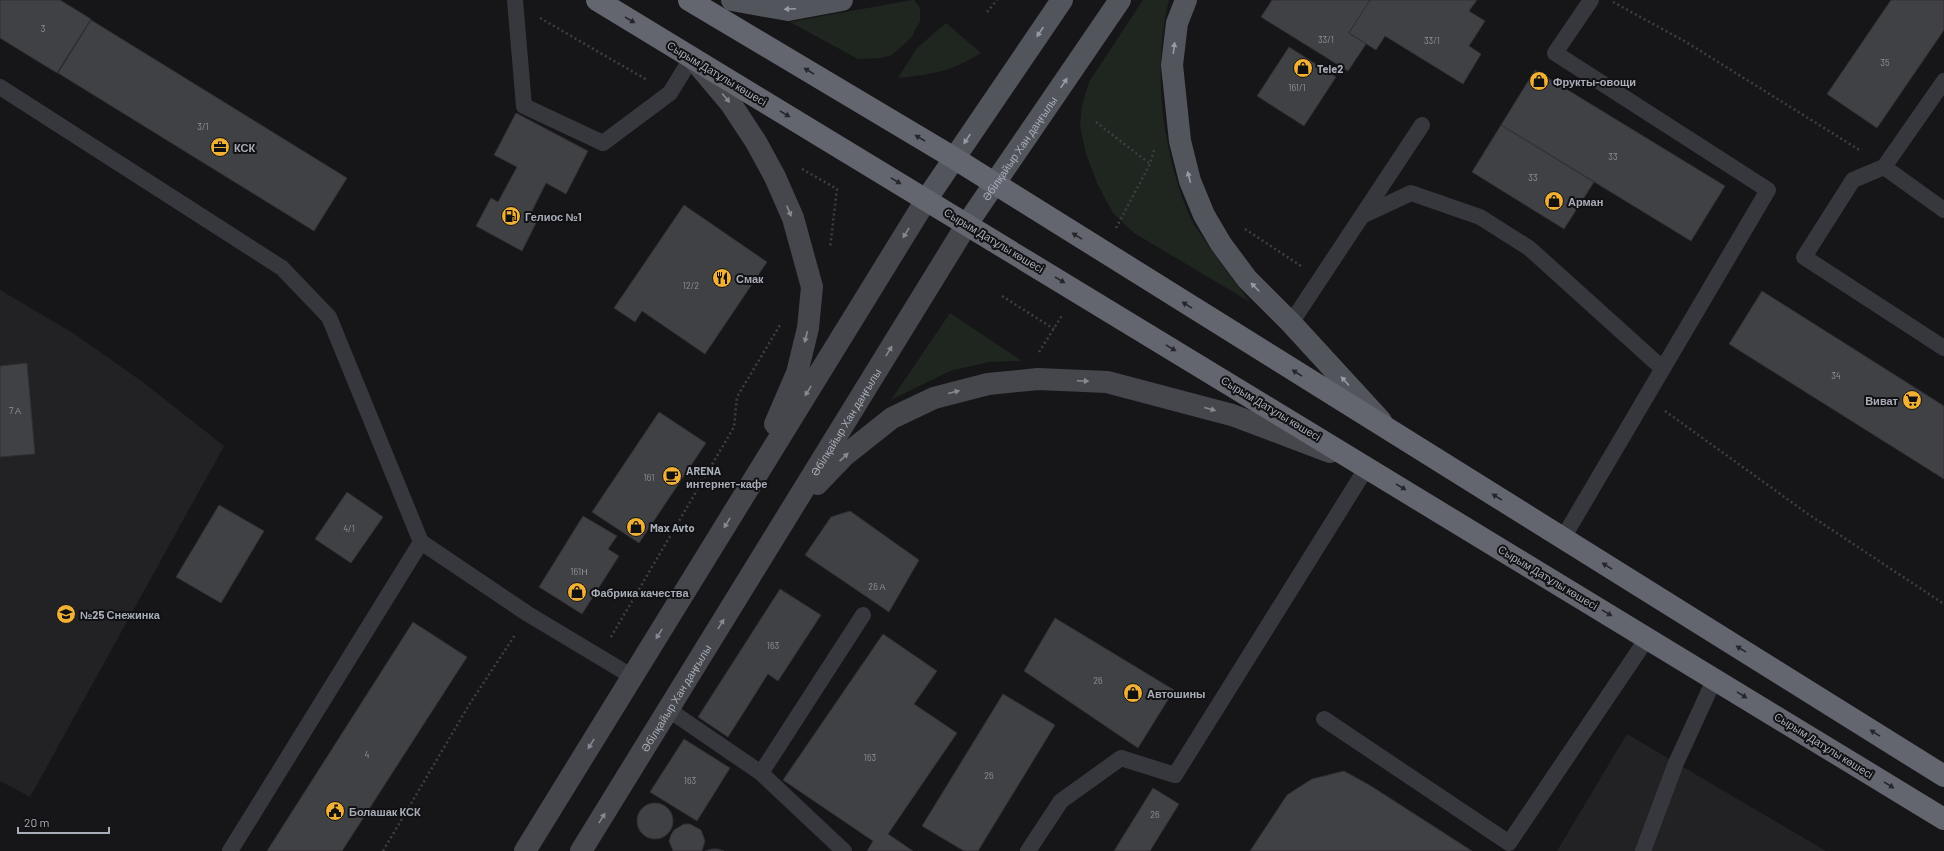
<svg xmlns="http://www.w3.org/2000/svg" width="1944" height="851" viewBox="0 0 1944 851" font-family="Barlow,sans-serif">
<style>
.built{fill:#222225}
.green{fill:#1e261f}
.building{fill:#404145;stroke:#303034}
.lines{fill:none;stroke-linecap:round;stroke-linejoin:round}
.path{stroke:#3d3f44;stroke-width:2.5;stroke-dasharray:2 3;stroke-linecap:butt}
.lane{stroke:#37383d;stroke-width:16}
.secondary{stroke:#45474d;stroke-width:22}
.primary{stroke:#53555c;stroke-width:22}
.highway{stroke:#63666e;stroke-width:22}
.oneway{fill:#979ba6}
.oneway2{fill:#26262a}
.oneway3{fill:#858993}
.labels{text-anchor:middle;dominant-baseline:central;stroke-width:4;stroke-linejoin:round;paint-order:stroke}
.number-label{font-size:9px;fill:#8e929b}
.poi-label{font-size:11px;font-weight:bold;fill:#a8adb8;stroke:#111113;text-anchor:start}
.street-label{font-size:11px;fill:#a8adb8;stroke:#111113}
</style>
<rect width="100%" height="100%" fill="#161618"/>
<g class="built">
<polygon points="0,290 73,333 144,383 224,446 30,797 0,781"/>
<polygon points="1627,734 1826,851 1557,851"/>
</g>
<g class="green">
<polygon points="912,0 914,0 920,8 920,21 911,38 892,55 881,58 858,59 790,22"/>
<path d="M1143 0H1169C1152 70 1162 151 1190 217 1193 224 1199 231 1203 238 1218 260 1234 281 1250 302L1134 233 1113 213 1098 185 1086 154 1080 126 1082 105 1089 82Z"/>
<path d="M946 23 981 53C950 72 934 74 898 78L917 48Z"/>
<polygon points="950,313 1022,361 989,362 950,371 891,400"/>
</g>
<g class="building">
<polygon points="0,0 60,0 91,19 57,73 0,38"/>
<polygon points="1272,0 1370,0 1349,33 1366,44 1348,71 1261,17"/>
<polygon points="1370,0 1477,0 1469,11 1485,21 1469,46 1481,54 1463,84 1385,36 1376,50 1349,33"/>
<polygon points="1891,0 1944,0 1944,30 1877,128 1827,94"/>
<polygon points="91,20 347,178 314,231 58,73"/>
<polygon points="1289,47 1336,77 1304,126 1257,96"/>
<polygon points="1535,70 1725,186 1691,241 1501,125"/>
<polygon points="516,113 588,151 566,194 546,183 530,215 538,219 522,251 476,226 491,198 498,202 517,167 494,155"/>
<polygon points="1501,125 1594,182 1564,229 1472,172"/>
<polygon points="684,205 767,262 705,354 642,311 635,322 614,308"/>
<polygon points="1762,291 1944,406 1944,479 1729,344"/>
<polygon points="27,363 35,454 0,457 0,366"/>
<polygon points="659,412 706,443 639,543 592,512"/>
<polygon points="347,492 383,517 351,563 315,539"/>
<polygon points="219,505 264,531 221,603 176,577"/>
<polygon points="850,511 919,560 889,612 805,555 831,517"/>
<polygon points="583,516 617,536 608,549 619,556 582,614 539,587"/>
<polygon points="780,589 821,615 778,681 768,674 728,737 698,717"/>
<polygon points="1055,618 1174,690 1138,748 1024,671"/>
<polygon points="413,622 467,657 342,851 267,851"/>
<polygon points="883,634 937,671 914,704 957,733 888,834 913,851 867,851 873,841 783,780"/>
<polygon points="1003,694 1055,725 978,851 964,851 922,826"/>
<polygon points="684,739 730,768 697,821 650,792"/>
<polygon points="1344,771 1371,786 1472,851 1250,851 1287,795 1312,779"/>
<polygon points="1153,788 1179,804 1150,851 1114,851"/>
<circle cx="655" cy="821" r="18"/>
<polygon points="684,824 690,824 701,830 705,841 702,851 673,851 669,841 671,835 674,830"/>
<polygon points="712,849 718,849 724,851 705,851"/>
</g>
<g class="lines">
<g class="path">
<polyline points="1613,2 1686,42 1861,151"/>
<polyline points="987,12 997,0"/>
<polyline points="540,18 647,80"/>
<polyline points="1096,122 1150,164"/>
<polyline points="802,169 837,189 830,248"/>
<polyline points="1116,228 1150,164 1154,150"/>
<polyline points="1245,229 1301,266"/>
<polyline points="1002,296 1054,329"/>
<polyline points="1039,352 1063,314"/>
<polyline points="1665,411 1808,514 1944,604"/>
<polyline points="611,637 734,427 737,397 780,325"/>
<polyline points="383,851 469,705 515,635"/>
</g>
<g class="lane">
<polyline points="515,0 524,106 603,143 670,93 692,57"/>
<polyline points="1944,81 1884,167 1853,180 1804,257 1944,348"/>
<polyline points="0,87 282,268 329,317 421,542 528,614 633,677"/>
<polyline points="1884,167 1944,210"/>
<polyline points="1362,216 1411,193 1480,217 1529,248 1662,368"/>
<polyline points="1291,323 1422,125"/>
<polyline points="1563,538 1768,190 1555,53 1591,0"/>
<polyline points="669,710 761,773 863,615"/>
<polyline points="1324,719 1509,843 1648,637"/>
<polyline points="761,773 844,851"/>
<polyline points="230,851 421,542"/>
<polyline points="1028,851 1061,801 1121,758 1175,775 1367,467"/>
<polyline points="1643,851 1676,763 1715,678"/>
</g>
<g class="secondary">
<polyline points="694,60 731,104 756,142 775,177 793,218 812,287 808,328 797,373 775,424"/>
<polyline points="817,484 844,456 892,418 934,398 988,384 1038,379 1107,382 1232,415 1330,452"/>
<polyline points="525,851 926,200"/>
<path id="s1" d="M581 851 967 224"/>
</g>
<g class="primary">
<polyline points="732,0 788,10 842,0"/>
<polyline points="1186,0 1177,23 1172,65 1180,141 1190,181 1204,215 1221,244 1247,279 1291,323 1381,421"/>
<polyline points="926,200 1062,0"/>
<path id="s2" d="M967 224 1120 0"/>
</g>
<g class="highway">
<polyline points="597,0 1944,819"/>
<polyline points="689,0 954,158 1944,776"/>
</g>
</g>
<defs><path id="oneway-solid" d="M-6-.8H1V-3.2L6.5 0L1 3.2V.8H-6Z"/></defs>
<g class="oneway">
<use href="#oneway-solid" transform="translate(790 9) rotate(177)"/>
<use href="#oneway-solid" transform="translate(1040 32) rotate(124)"/>
<use href="#oneway-solid" transform="translate(1174 48) rotate(-83)"/>
<use href="#oneway-solid" transform="translate(1064 83) rotate(-56)"/>
<use href="#oneway-solid" transform="translate(967 139) rotate(124)"/>
<use href="#oneway-solid" transform="translate(1189 177) rotate(-105)"/>
<use href="#oneway-solid" transform="translate(1255 287) rotate(-135)"/>
<use href="#oneway-solid" transform="translate(1345 381) rotate(-132)"/>
</g>
<g class="oneway2">
<use href="#oneway-solid" transform="translate(630 20) rotate(31)"/>
<use href="#oneway-solid" transform="translate(809 71) rotate(-149)"/>
<use href="#oneway-solid" transform="translate(785 114) rotate(31)"/>
<use href="#oneway-solid" transform="translate(920 138) rotate(-149)"/>
<use href="#oneway-solid" transform="translate(896 181) rotate(31)"/>
<use href="#oneway-solid" transform="translate(1077 236) rotate(-148)"/>
<use href="#oneway-solid" transform="translate(1060 280) rotate(31)"/>
<use href="#oneway-solid" transform="translate(1187 305) rotate(-148)"/>
<use href="#oneway-solid" transform="translate(1171 348) rotate(31)"/>
<use href="#oneway-solid" transform="translate(1297 373) rotate(-148)"/>
<use href="#oneway-solid" transform="translate(1401 487) rotate(31)"/>
<use href="#oneway-solid" transform="translate(1497 497) rotate(-148)"/>
<use href="#oneway-solid" transform="translate(1607 566) rotate(-148)"/>
<use href="#oneway-solid" transform="translate(1607 613) rotate(31)"/>
<use href="#oneway-solid" transform="translate(1741 649) rotate(-148)"/>
<use href="#oneway-solid" transform="translate(1742 695) rotate(32)"/>
<use href="#oneway-solid" transform="translate(1875 733) rotate(-148)"/>
<use href="#oneway-solid" transform="translate(1889 785) rotate(32)"/>
</g>
<g class="oneway3">
<use href="#oneway-solid" transform="translate(726 98) rotate(50)"/>
<use href="#oneway-solid" transform="translate(789 211) rotate(67)"/>
<use href="#oneway-solid" transform="translate(906 233) rotate(122)"/>
<use href="#oneway-solid" transform="translate(806 337) rotate(104)"/>
<use href="#oneway-solid" transform="translate(889 351) rotate(-58)"/>
<use href="#oneway-solid" transform="translate(1083 381) rotate(2)"/>
<use href="#oneway-solid" transform="translate(808 391) rotate(122)"/>
<use href="#oneway-solid" transform="translate(954 392) rotate(-14)"/>
<use href="#oneway-solid" transform="translate(1210 409) rotate(15)"/>
<use href="#oneway-solid" transform="translate(844 457) rotate(-43)"/>
<use href="#oneway-solid" transform="translate(727 523) rotate(122)"/>
<use href="#oneway-solid" transform="translate(721 624) rotate(-59)"/>
<use href="#oneway-solid" transform="translate(659 634) rotate(122)"/>
<use href="#oneway-solid" transform="translate(591 744) rotate(122)"/>
<use href="#oneway-solid" transform="translate(602 818) rotate(-58)"/>
</g>
<defs>
<symbol id="shop-disc" viewBox="-11 -11 22 22"><circle r="9.5" fill="#f2b134" stroke="#111113"/><path d="M-5-2.5h2.3a2.7 3.5 0 0 1 5.4 0H5L5.5 6h-11ZM-1.5-2.5h3a1.5 2.3 0 0 0-3 0Z" fill="#111"/></symbol>
<symbol id="office-disc" viewBox="-11 -11 22 22"><circle r="9.5" fill="#f2b134" stroke="#111113"/><path d="M-6-3h4V-5.5h4V-3h4V5H-6ZM-1-4.5V-3h2v-1.5ZM-6 0V1H6V0Z" fill="#111"/></symbol>
<symbol id="fuel-disc" viewBox="-11 -11 22 22"><circle r="9.5" fill="#f2b134" stroke="#111113"/><path d="M-5.5-6h7V0h2V4h1.3V-2.5L3-4.5l.8-.8L6-3V5H2.5V1h-1V6h-7ZM-4.2-4.7v3.2H.2V-4.7Z" fill="#111"/></symbol>
<symbol id="restaurant-disc" viewBox="-11 -11 22 22"><circle r="9.5" fill="#f2b134" stroke="#111113"/><path d="M-5-6h1v4h1v-4h1v4h1v-4h1v5L-1.5 .5V6h-2V.5L-5-1ZM5-6V6H3V1.5H1.5Q1.5-4 5-6Z" fill="#111"/></symbol>
<symbol id="supermarket-disc" viewBox="-11 -11 22 22"><circle r="9.5" fill="#f2b134" stroke="#111113"/><path d="M-6-5.5h2.5l.6 2H6L4.5 2H-2.5L-4.4-4H-6ZM-1.5 3.2a1.3 1.3 0 1 0 .1 0ZM3 3.2a1.3 1.3 0 1 0 .1 0Z" fill="#111"/></symbol>
<symbol id="cafe-disc" viewBox="-11 -11 22 22"><circle r="9.5" fill="#f2b134" stroke="#111113"/><path d="M-5.5-4.5H6V0H3Q3 3.5 0 3.5H-2.5Q-5.5 3.5-5.5 0ZM3-3.2v2h1.7v-2ZM-6 4.5H4V6H-6Z" fill="#111"/></symbol>
<symbol id="school-disc" viewBox="-11 -11 22 22"><circle r="9.5" fill="#f2b134" stroke="#111113"/><path d="M0-5L7-2L0 1L-7-2ZM-4 1L0 2.5L4 1V4Q0 6-4 4Z" fill="#111"/></symbol>
<symbol id="civic-disc" viewBox="-11 -11 22 22"><circle r="9.5" fill="#f2b134" stroke="#111113"/><path d="M-.6-6.5H3V-4.5H.6V-3L4-1V1h2V6H-6V1h2V-1L-.6-3ZM-1.2 2.5V6h2.4V2.5Z" fill="#111"/></symbol>
</defs>
<g fill-rule="evenodd">
<use href="#shop-disc" x="1292" y="57" width="22" height="22"/>
<use href="#shop-disc" x="1528" y="70" width="22" height="22"/>
<use href="#office-disc" x="209" y="136" width="22" height="22"/>
<use href="#shop-disc" x="1543" y="190" width="22" height="22"/>
<use href="#fuel-disc" x="500" y="205" width="22" height="22"/>
<use href="#restaurant-disc" x="711" y="267" width="22" height="22"/>
<use href="#supermarket-disc" x="1901" y="389" width="22" height="22"/>
<use href="#cafe-disc" x="661" y="465" width="22" height="22"/>
<use href="#shop-disc" x="625" y="516" width="22" height="22"/>
<use href="#shop-disc" x="566" y="581" width="22" height="22"/>
<use href="#school-disc" x="55" y="603" width="22" height="22"/>
<use href="#shop-disc" x="1122" y="682" width="22" height="22"/>
<use href="#civic-disc" x="324" y="800" width="22" height="22"/>
</g>
<g class="labels">
<g class="number-label">
<text x="43" y="28">3</text>
<text x="1326" y="39">33/1</text>
<text x="1432" y="40">33/1</text>
<text x="1885" y="62">35</text>
<text x="1297" y="87">161/1</text>
<text x="203" y="126">3/1</text>
<text x="1613" y="156">33</text>
<text x="1533" y="177">33</text>
<text x="691" y="285">12/2</text>
<text x="1836" y="375">34</text>
<text x="15" y="410">7 А</text>
<text x="649" y="477">161</text>
<text x="349" y="528">4/1</text>
<text x="579" y="571">161Н</text>
<text x="877" y="586">26 А</text>
<text x="773" y="645">163</text>
<text x="1098" y="680">26</text>
<text x="367" y="754">4</text>
<text x="870" y="757">163</text>
<text x="989" y="775">26</text>
<text x="690" y="780">163</text>
<text x="1155" y="814">26</text>
</g>
<g class="poi-label">
<text x="1317" y="68">Tele2</text>
<text x="1553" y="81">Фрукты-овощи</text>
<text x="234" y="147">КСК</text>
<text x="1568" y="201">Арман</text>
<text x="525" y="216">Гелиос №1</text>
<text x="736" y="278">Смак</text>
<text x="1898" y="400" text-anchor="end">Виват</text>
<text x="686" y="470">ARENA<tspan x="686" dy="13">интернет-кафе</tspan></text>
<text x="650" y="527">Max Avto</text>
<text x="591" y="592">Фабрика качества</text>
<text x="80" y="614">№25 Снежинка</text>
<text x="1147" y="693">Автошины</text>
<text x="349" y="811">Болашак КСК</text>
</g>
<g class="street-label">
<text transform="translate(717 73) rotate(31)">Сырым Датұлы көшесі</text>
<text stroke="none"><textPath href="#s2" startOffset="92">Әбілқайыр Хан даңғылы</textPath></text>
<text transform="translate(994 240) rotate(31)">Сырым Датұлы көшесі</text>
<text transform="translate(1271 408) rotate(31)">Сырым Датұлы көшесі</text>
<text stroke="none"><textPath href="#s1" startOffset="504">Әбілқайыр Хан даңғылы</textPath></text>
<text transform="translate(1548 577) rotate(31)">Сырым Датұлы көшесі</text>
<text stroke="none"><textPath href="#s1" startOffset="180">Әбілқайыр Хан даңғылы</textPath></text>
<text transform="translate(1824 745) rotate(32)">Сырым Датұлы көшесі</text>
</g>
</g>
<path d="M18 827v6h91v-6" fill="none" stroke="#a8adb8" stroke-width="2"/>
<text x="24" y="827" font-size="12" fill="#a8adb8" stroke="#111113" stroke-width="3" paint-order="stroke">20 m</text>
</svg>
